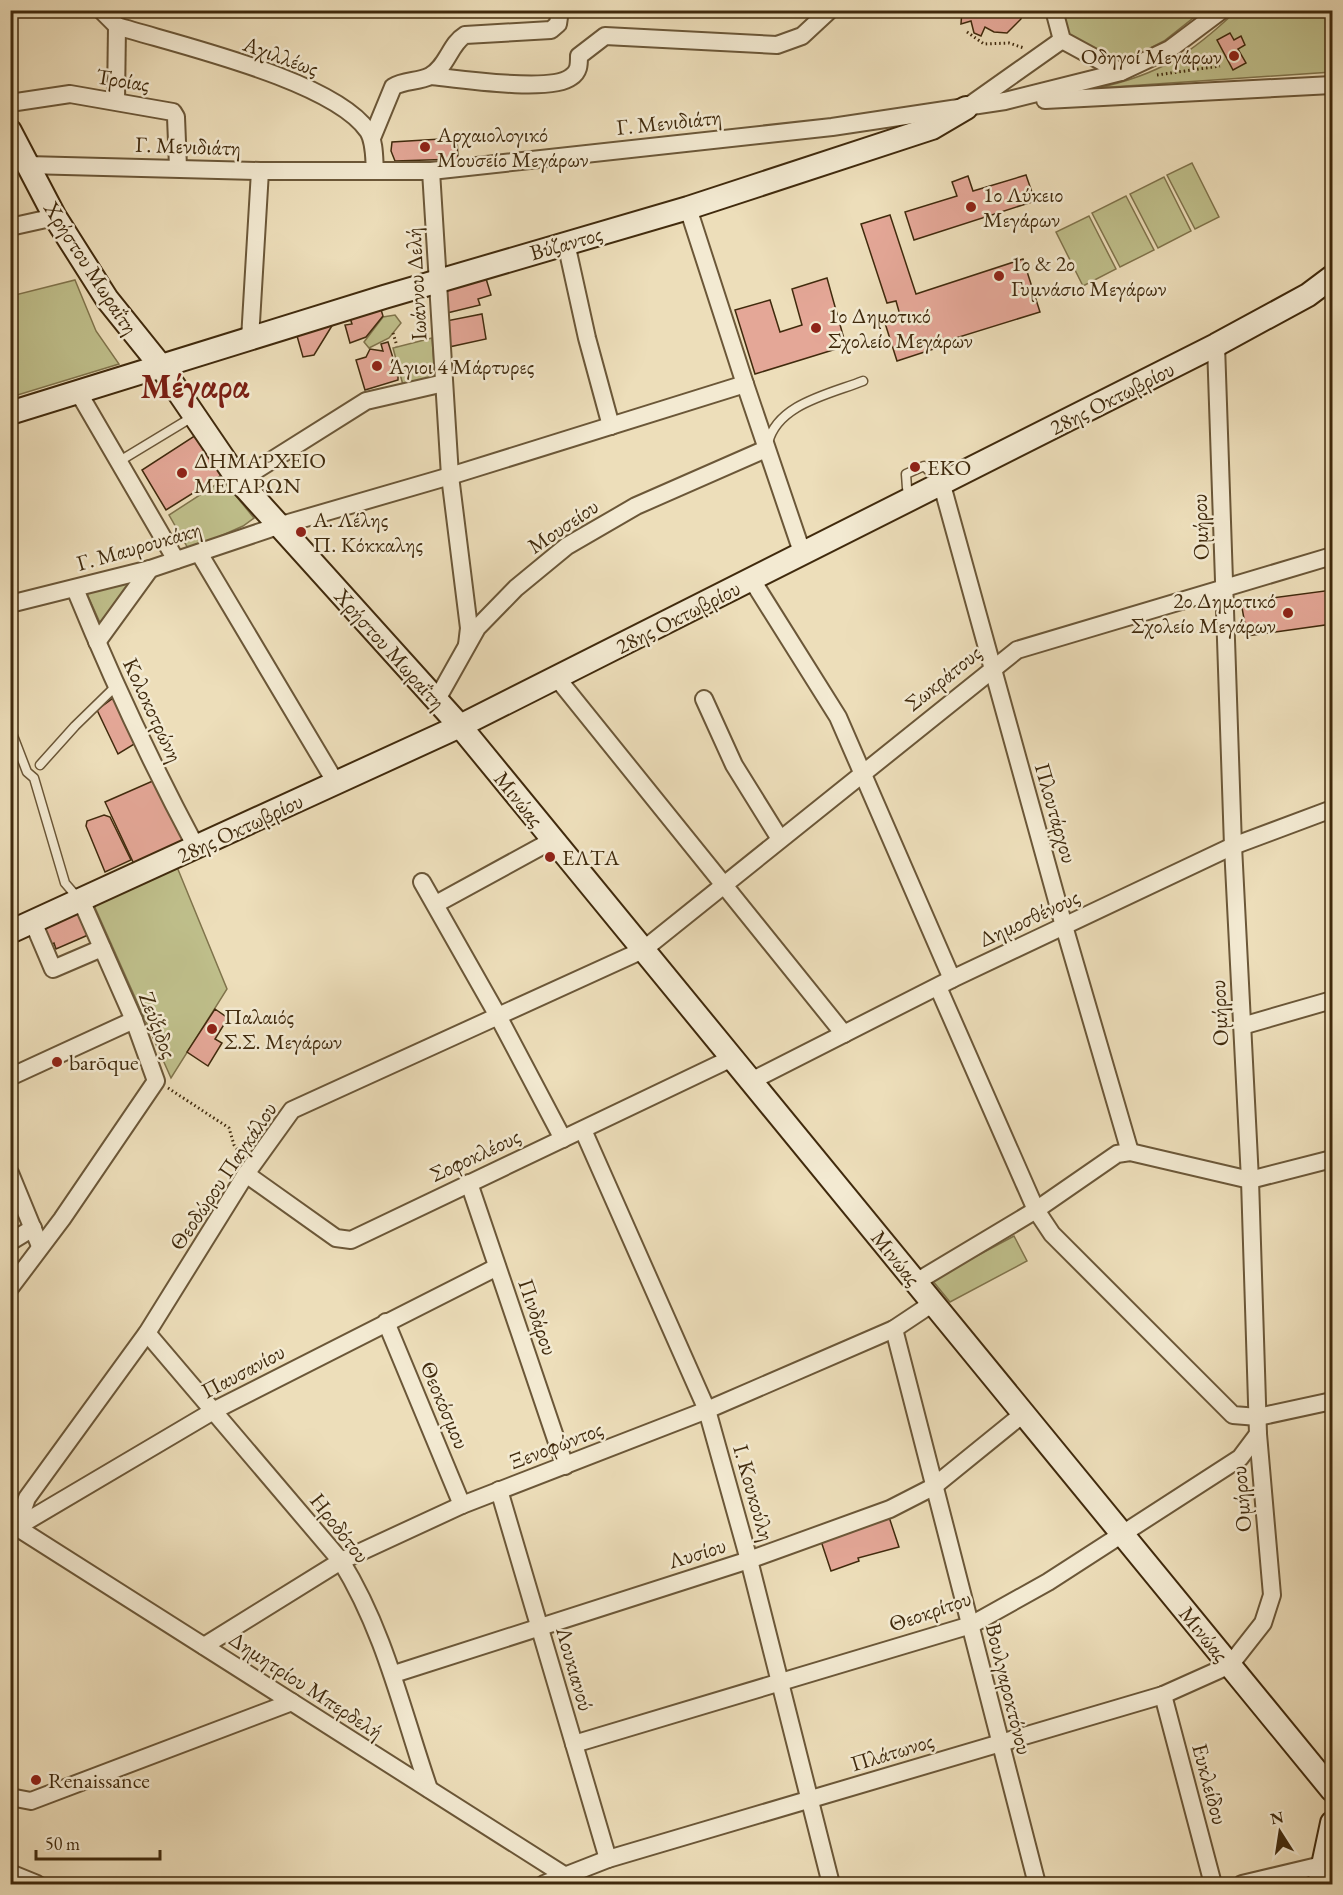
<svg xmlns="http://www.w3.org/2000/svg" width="1343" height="1895" viewBox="0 0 1343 1895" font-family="'EB Garamond',serif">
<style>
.green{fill:#bfbf8b;stroke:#80744c;stroke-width:1.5}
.building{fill:#e4a797;stroke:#402a0d;stroke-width:1.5}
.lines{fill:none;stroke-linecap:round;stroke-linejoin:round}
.lane-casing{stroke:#6b5738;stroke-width:11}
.street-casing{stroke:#6b5738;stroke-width:20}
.secondary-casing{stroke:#402a0d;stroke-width:26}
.path{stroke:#402a0d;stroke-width:3;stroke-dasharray:1.5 3;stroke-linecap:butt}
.lane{stroke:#f3ead2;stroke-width:8}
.street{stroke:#f3ead2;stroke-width:16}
.secondary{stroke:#f3ead2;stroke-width:22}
.poi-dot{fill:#8f2418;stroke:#f3ead2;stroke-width:2}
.labels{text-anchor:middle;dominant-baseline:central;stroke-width:5;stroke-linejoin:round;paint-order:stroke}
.street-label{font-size:22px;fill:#402a0d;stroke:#f3ead2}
.poi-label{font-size:22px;fill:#402a0d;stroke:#f3ead2;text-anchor:start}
.town-label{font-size:34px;font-weight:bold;fill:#7a1f14;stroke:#f3ead2}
</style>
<rect width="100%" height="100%" fill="#eddeba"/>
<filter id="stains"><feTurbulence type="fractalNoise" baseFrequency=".00333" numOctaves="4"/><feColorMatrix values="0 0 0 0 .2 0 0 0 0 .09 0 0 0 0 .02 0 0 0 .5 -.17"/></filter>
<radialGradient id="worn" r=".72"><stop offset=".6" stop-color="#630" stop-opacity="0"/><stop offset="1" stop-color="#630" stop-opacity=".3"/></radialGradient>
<g class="green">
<polygon points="1060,11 1202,11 1164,41 1119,64 1068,36"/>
<path d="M1236 11H1332V72L1097 88C1159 75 1191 54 1236 11Z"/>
<polygon points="1192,163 1219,217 1195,229 1167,175"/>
<polygon points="1164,177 1191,231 1158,248 1130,194"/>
<polygon points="1126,196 1154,250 1120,267 1092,213"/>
<polygon points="1089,216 1116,269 1083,286 1056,232"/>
<polygon points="75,280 96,331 119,364 11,397 11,296"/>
<polygon points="395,315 401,323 389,338 369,348 364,342 383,317"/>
<polygon points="432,338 435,378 403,385 393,348"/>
<polygon points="223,480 254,518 243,526 189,550 169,515"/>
<polygon points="131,576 134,583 101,625 84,587"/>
<polygon points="177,867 227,989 171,1078 93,903"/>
<polygon points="1014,1236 1027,1261 950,1302 932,1280"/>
</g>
<g class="building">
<polygon points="962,10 1022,10 1021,19 1007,33 994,32 985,27 981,36 974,33 971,21 961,24"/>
<polygon points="1230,33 1234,40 1241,36 1245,45 1238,49 1246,63 1233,70 1217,40"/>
<polygon points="457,138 458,159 395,161 391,151 392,142"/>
<polygon points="1026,175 1035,201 914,240 905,212 957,196 952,182 968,176 973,191"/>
<polygon points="890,215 916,294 1023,259 1040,312 946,341 946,345 897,361 884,320 900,315 896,301 887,303 861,224"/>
<polygon points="484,272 491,295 478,299 480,305 447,313 444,281"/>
<polygon points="827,278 846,346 755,374 735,310 770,300 780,332 802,325 792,289"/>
<polygon points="379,303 383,316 366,337 350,343 345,325 352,324 348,312"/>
<polygon points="482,314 486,339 449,347 446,321"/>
<polygon points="338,316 314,355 303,357 295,329"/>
<polygon points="388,342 393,358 399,361 395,365 398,371 398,380 365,390 356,360 366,357 370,349 383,351 381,344"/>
<polygon points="196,435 222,475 166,510 142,470"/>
<polygon points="1332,590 1332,624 1247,636 1241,602"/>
<polygon points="116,696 136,743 118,754 97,710"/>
<polygon points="155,780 184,840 134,864 105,802"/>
<polygon points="104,815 110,817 131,860 105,872 86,826 87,821"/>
<polygon points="73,913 79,915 88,935 56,949 54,943 48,946 41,927"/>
<polygon points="215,1009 228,1018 215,1039 222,1043 208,1066 187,1052"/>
<polygon points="889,1517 899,1547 858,1558 859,1561 831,1571 821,1541"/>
</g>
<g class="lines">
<defs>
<g id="lane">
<path d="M768 443C777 404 830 394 863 381"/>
<polyline points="118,462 194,416"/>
<polyline points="907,488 906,474 924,466 933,475"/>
<polyline points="10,728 27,772 34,778 65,883 78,898"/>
<polyline points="40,765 75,726 116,686"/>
</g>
<g id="street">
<path d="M101 10 117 26C178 45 333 80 368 131 375 142 374 159 375 171"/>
<polyline points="1054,10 1062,40 1121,72"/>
<path d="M431 76C459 79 551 93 571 77 579 72 579 65 579 56L605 36 777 45 802 36 830 10"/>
<polyline points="1045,100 1332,85"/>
<polyline points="116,101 117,26"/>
<polyline points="10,103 70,94 173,112 176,117 178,167"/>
<polyline points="970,105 1062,40"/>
<path d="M372 138 393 87C404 80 419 82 430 76 447 67 450 44 465 35L551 30 558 24 560 10"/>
<polyline points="27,165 260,171 431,171 832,127 1005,101 1121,72 1170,49 1222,10"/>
<polyline points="431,171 450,476 469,628 467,645"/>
<polyline points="688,208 745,384 803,555"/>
<polyline points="10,227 55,217"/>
<polyline points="566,243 587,338 611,426"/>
<polyline points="250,339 260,171"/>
<polyline points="77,390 176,560"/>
<polyline points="239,481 366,401 444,383"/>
<polyline points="942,485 1064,926 1130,1152"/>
<polyline points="199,553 336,783"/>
<polyline points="752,580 838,717 952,979"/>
<path d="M75 589C111 677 151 763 196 847"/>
<polyline points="10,604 150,569 278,526 450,476 745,384"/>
<polyline points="97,642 150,569"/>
<polyline points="557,678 844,1034"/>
<polyline points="704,699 734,765 780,839"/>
<polyline points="436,701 477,628 516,588 567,546 636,506 766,449"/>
<polyline points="422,882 498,1016 563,1139"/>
<polyline points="436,904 553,840"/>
<polyline points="33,922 53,969 102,948"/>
<polyline points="938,987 1036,1210 1052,1234 1233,1415 1258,1417 1332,1401"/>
<polyline points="1242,1026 1332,1000"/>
<polyline points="10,1077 134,1020"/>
<polyline points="751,1081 952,979 1233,846 1332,809"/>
<polyline points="583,1130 707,1410 749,1560 831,1884"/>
<polyline points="10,1173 40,1246"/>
<polyline points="246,1174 336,1238 351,1240 732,1058"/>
<polyline points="469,1183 565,1466"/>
<polyline points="10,1242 33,1228"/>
<polyline points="916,1282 1036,1210 1117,1154 1130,1152 1250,1180 1332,1159"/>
<polyline points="10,1288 62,1219 156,1081 134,1020 81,900"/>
<polyline points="386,1322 462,1505"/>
<polyline points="894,1329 1037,1884"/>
<path d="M147 1333 341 1561C385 1632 402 1711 429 1789"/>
<polyline points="499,1490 608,1859"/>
<polyline points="10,1523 578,1884"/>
<polyline points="17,1527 27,1498 147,1333 246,1174 292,1110 643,950 1017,650 1332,556"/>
<polyline points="17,1527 215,1410 497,1267"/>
<polyline points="204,1646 341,1561 462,1505 707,1410 894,1329 933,1303"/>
<polyline points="394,1674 749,1560 890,1509 933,1487 1023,1414"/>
<polyline points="1163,1695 1213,1884"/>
<polyline points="574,1744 971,1625 1048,1582 1240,1458 1258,1434"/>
<polyline points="10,1797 31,1801 292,1702"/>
<polyline points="10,1873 37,1884"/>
<polyline points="544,1884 608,1859 1163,1695 1230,1665 1263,1623 1272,1595 1258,1434 1250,1180 1233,846 1216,345"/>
<polyline points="1242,1884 1322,1865"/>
</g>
<g id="secondary">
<polyline points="10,131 55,217 107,299 160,365 239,481 460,726 1332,1790"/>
<polyline points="10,413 384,297 688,208 932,128 966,108"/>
<polyline points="10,932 460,726 1216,345 1308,295 1332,277"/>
<polyline points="1319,1884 1332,1823"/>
</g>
</defs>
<use href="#lane" class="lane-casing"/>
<use href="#street" class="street-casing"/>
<use href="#secondary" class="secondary-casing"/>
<g class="path">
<polyline points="967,32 984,44 1009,43 1024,48"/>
<polyline points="1157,75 1220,66"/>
<polyline points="393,333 397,346"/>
<polyline points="168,1088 229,1128 234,1145 241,1154"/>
</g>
<use href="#lane" class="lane"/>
<use href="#street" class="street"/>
<use href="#secondary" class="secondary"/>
</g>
<g class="poi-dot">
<circle cx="1234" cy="56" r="6"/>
<circle cx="425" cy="147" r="6"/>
<circle cx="971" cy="207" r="6"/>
<circle cx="999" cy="276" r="6"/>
<circle cx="816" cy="328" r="6"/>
<circle cx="377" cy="366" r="6"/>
<circle cx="915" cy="467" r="6"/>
<circle cx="182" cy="473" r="6"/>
<circle cx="301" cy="532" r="6"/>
<circle cx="1288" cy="613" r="6"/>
<circle cx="550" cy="857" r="6"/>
<circle cx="212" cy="1029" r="6"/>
<circle cx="57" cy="1062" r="6"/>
<circle cx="36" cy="1780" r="6"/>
</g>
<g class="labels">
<g class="street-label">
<text transform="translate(281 56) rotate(20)">Αχιλλέως</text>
<text transform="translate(123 80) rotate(9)">Τροίας</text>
<text transform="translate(669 122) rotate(-6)">Γ. Μενιδιάτη</text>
<text transform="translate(188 146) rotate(2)">Γ. Μενιδιάτη</text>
<text transform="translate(566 243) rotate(-16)">Βύζαντος</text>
<text transform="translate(91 268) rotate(57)">Χρήστου Μωραΐτη</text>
<text transform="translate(416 284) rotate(-93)">Ιωάννου Δελή</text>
<text transform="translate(1112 398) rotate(-27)">28ης Οκτωβρίου</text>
<text transform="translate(563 526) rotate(-34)">Μουσείου</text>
<text transform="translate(1200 527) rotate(-92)">Ομήρου</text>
<text transform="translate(139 546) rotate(-16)">Γ. Μαυρουκάκη</text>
<text transform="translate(678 617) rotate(-27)">28ης Οκτωβρίου</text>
<text transform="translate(390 649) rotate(48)">Χρήστου Μωραΐτη</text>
<text transform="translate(943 678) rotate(-39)">Σωκράτους</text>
<text transform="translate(153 710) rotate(65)">Κολοκοτρώνη</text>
<text transform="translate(519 799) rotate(51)">Μινώας</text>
<text transform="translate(1056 813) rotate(74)">Πλουτάρχου</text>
<text transform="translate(240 828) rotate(-25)">28ης Οκτωβρίου</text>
<text transform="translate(1029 918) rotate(-25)">Δημοσθένους</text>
<text transform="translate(1219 1013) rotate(-93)">Ομήρου</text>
<text transform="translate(158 1025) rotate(69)">Ζεύξιδος</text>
<text transform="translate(475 1155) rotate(-25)">Σοφοκλέους</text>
<text transform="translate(223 1176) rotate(-56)">Θεοδώρου Παγκάλου</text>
<text transform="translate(896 1258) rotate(51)">Μινώας</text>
<text transform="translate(538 1317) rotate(71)">Πινδάρου</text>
<text transform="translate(243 1371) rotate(-28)">Παυσανίου</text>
<text transform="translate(445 1405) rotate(67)">Θεοκόσμου</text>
<text transform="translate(556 1445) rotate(-21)">Ξενοφώντος</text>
<text transform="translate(754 1493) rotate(74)">Ι. Κουκούλη</text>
<text transform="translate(1241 1499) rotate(-95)">Ομήρου</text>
<text transform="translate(340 1528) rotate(52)">Ηροδότου</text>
<text transform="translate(697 1553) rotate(-17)">Λυσίου</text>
<text transform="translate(930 1611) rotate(-19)">Θεοκρίτου</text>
<text transform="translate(1204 1634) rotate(51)">Μινώας</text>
<text transform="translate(575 1669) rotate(74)">Λουκιανού</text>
<text transform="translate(306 1685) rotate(33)">Δημητρίου Μπερδελή</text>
<text transform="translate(1009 1689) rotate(76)">Βουλγαροκτόνου</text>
<text transform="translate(892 1752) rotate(-17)">Πλάτωνος</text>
<text transform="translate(1210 1784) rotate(75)">Ευκλείδου</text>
</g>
<g class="poi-label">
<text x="1222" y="56" text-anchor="end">Οδηγοί Μεγάρων</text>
<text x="437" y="134">Αρχαιολογικό<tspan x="437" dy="25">Μουσείο Μεγάρων</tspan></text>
<text x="983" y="194">1ο Λύκειο<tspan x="983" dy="25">Μεγάρων</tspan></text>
<text x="1011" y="263">1ο &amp; 2ο<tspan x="1011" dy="25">Γυμνάσιο Μεγάρων</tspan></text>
<text x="828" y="315">1ο Δημοτικό<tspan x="828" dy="25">Σχολείο Μεγάρων</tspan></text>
<text x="389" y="366">Άγιοι 4 Μάρτυρες</text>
<text x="194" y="460">ΔΗΜΑΡΧΕΙΟ<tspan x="194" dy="25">ΜΕΓΑΡΩΝ</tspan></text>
<text x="927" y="467">EKO</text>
<text x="313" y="519">Α. Λέλης<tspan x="313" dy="25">Π. Κόκκαλης</tspan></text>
<text x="1276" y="600" text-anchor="end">2ο Δημοτικό<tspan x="1276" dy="25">Σχολείο Μεγάρων</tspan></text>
<text x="562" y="857">ΕΛΤΑ</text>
<text x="224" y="1016">Παλαιός<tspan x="224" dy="25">Σ.Σ. Μεγάρων</tspan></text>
<text x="69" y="1062">barōque</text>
<text x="48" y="1780">Renaissance</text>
</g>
<g class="town-label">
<text x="195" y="386">Μέγαρα</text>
</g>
</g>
<rect width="1343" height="1895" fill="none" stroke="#eddeba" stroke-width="36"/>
<rect x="12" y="12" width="1319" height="1871" fill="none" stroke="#402a0d" stroke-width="3"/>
<rect x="18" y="18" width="1307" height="1859" fill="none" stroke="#402a0d" stroke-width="1.5"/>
<g transform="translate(1280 1832) rotate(348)" stroke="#f3ead2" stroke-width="4.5" paint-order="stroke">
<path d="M0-4.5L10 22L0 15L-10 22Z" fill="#402a0d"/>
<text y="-9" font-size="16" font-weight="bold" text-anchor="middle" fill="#402a0d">N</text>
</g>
<path d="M36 1850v9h124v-9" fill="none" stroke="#402a0d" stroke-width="3"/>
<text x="45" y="1850" font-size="18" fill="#402a0d" stroke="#f3ead2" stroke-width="4.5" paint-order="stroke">50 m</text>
<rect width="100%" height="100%" filter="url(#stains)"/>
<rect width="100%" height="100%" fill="url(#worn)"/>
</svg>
